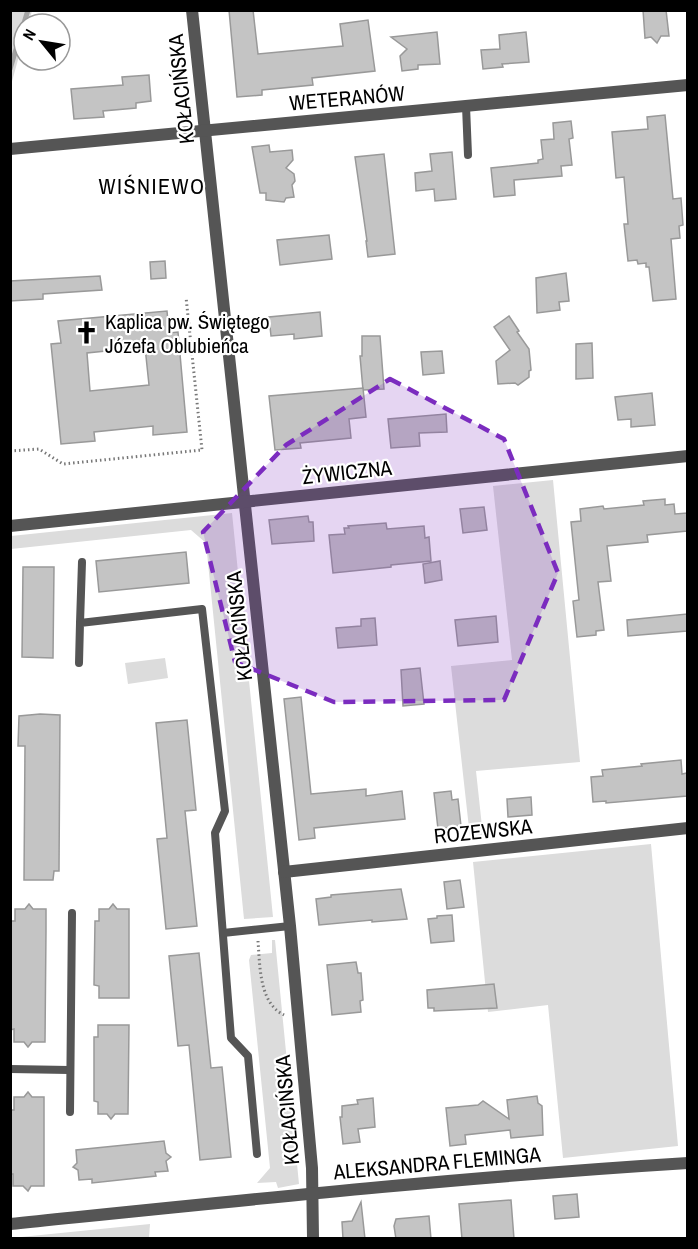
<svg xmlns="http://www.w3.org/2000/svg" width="698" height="1249" viewBox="0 0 698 1249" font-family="'Archivo Narrow',sans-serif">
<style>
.green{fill:#dcdcdc}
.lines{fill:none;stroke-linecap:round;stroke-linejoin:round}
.stream{stroke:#a3a3a3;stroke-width:5}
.building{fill:#c4c4c4;stroke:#999;stroke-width:1.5;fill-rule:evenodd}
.path{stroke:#777;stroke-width:3;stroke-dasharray:1.5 3;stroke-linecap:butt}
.service{stroke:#555;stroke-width:8}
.minor{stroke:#555;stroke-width:12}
.marked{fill:#7b2cbf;fill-opacity:0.2;stroke:#7b2cbf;stroke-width:4.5;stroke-dasharray:12 8;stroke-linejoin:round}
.labels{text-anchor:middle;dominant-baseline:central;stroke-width:4.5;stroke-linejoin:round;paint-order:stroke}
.street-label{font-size:21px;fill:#000;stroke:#fff}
.poi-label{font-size:21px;fill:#000;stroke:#fff;text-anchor:start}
.neighbourhood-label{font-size:22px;letter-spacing:1.5px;fill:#000;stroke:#fff}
</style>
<rect width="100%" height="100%" fill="#fff"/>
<g class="green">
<polygon points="10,11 32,11 28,24 24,24 24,38 11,85"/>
<polygon points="553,480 580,762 476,771 483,836 470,837 451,666 512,660 493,486"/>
<polygon points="232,513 273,917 244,919 206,543 191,530 11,549 11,536"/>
<polygon points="165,658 168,678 128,684 125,663"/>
<polygon points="651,844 678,1146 563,1158 548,1005 488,1012 473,862"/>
<polygon points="272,940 275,940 299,1184 278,1188 276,1182 257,1183 270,1168 249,960 251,955 272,953"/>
<polygon points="150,1224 149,1238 11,1238"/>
</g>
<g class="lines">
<polyline class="stream" points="10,69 28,10"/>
</g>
<g class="building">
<polygon points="229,10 253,10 258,54 343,46 340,24 368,20 375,71 312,78 313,85 262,90 262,95 237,97"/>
<polygon points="643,10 666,10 669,36 661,36 657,43 651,37 645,38"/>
<polygon points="437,32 440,64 418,65 418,69 402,71 400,56 407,49 391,37"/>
<polygon points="526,32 529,62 502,64 503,67 483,69 481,50 500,49 499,35"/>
<polygon points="149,75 151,101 136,103 136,108 103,111 104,117 74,119 71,89 123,85 122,77"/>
<polygon points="665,115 673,199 681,198 683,225 679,226 680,238 671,239 676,299 653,301 649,267 646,267 646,263 638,264 637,260 628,261 624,224 628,224 624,177 616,178 612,132 648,129 647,117"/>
<polygon points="571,121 573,138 569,139 572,165 561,166 562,176 514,180 515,195 494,197 491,168 538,163 538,160 543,159 541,140 554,139 553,123"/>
<polygon points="269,145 270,152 292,150 293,160 286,168 294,174 295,181 292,185 294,197 286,198 284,202 266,200 266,193 260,193 252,147"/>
<polygon points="452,152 456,199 435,201 434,189 416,191 415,173 432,171 430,154"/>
<polygon points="384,154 395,254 368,257 366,241 367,241 355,157"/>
<polygon points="329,235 332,259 280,265 277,240"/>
<polygon points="165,261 166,278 151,279 150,262"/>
<polygon points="566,273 569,301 559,302 560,310 537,313 536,278"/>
<polygon points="100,276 102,290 43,294 43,299 10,301 10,281"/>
<path d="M167 311 169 333 178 332 187 432 153 435V426L94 432 95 441 61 444 51 344 61 343 58 321ZM145 347 149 385 90 391 87 353Z"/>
<polygon points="320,312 322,336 294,339 294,334 271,336 269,317"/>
<polygon points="509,316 519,331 517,332 529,349 531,370 529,371 529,377 518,385 515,383 498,384 496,361 510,350 494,327"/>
<polygon points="362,336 380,336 384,389 363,390 360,356 362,356"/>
<polygon points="592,343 593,378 576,379 576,344"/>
<polygon points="442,351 444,373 423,375 421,352"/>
<polygon points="363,388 366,417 349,419 351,438 300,443 301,448 275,450 269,396"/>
<polygon points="652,393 655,425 631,427 631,419 618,420 615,397"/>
<polygon points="446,414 447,432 419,433 420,446 391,448 388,419"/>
<polygon points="665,499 665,505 674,504 675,514 687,513 687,531 647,535 648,542 607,546 611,581 598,582 604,630 596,631 596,635 577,637 573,601 579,600 571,522 581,521 580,509 603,506 604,509 644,505 643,501"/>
<polygon points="484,507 487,530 463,533 460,509"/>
<polygon points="308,516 309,522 313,522 314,541 272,544 269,520"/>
<polygon points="386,523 387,529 424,526 425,538 429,537 431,561 391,565 391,567 333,573 329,535 345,534 344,528 349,528 348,526"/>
<polygon points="186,552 189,583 99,592 96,561"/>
<polygon points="440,561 442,580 425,583 423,564"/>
<polygon points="23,567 54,567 53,658 22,657"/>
<polygon points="687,614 687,631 628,636 627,620"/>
<polygon points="496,616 498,642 458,646 455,620"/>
<polygon points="375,618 377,645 338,648 336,628 361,626 361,619"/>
<polygon points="420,668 424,704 403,706 401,670"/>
<polygon points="301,697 311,794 366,789 366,796 402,791 405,819 314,828 315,838 299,840 284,699"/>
<polygon points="40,714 60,715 59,871 54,871 53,880 24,880 25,746 18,746 19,716"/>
<polygon points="187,720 196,810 185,811 197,926 166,929 157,839 167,838 156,723"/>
<polygon points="681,760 682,774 687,773 687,796 606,803 606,801 593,802 591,777 603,776 602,770 642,766 641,764"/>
<polygon points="451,791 452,800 458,799 461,826 438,829 434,793"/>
<polygon points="531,797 532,815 508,817 507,799"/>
<polygon points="460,880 464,907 447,909 444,882"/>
<polygon points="401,889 407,919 372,922 372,920 319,925 316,899 331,897 331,895"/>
<polygon points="29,904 33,909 46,909 46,930 45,1042 32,1042 28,1047 24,1042 14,1042 14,1029 10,1030 10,995 11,921 15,921 15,909 25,909"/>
<polygon points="113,904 117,909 129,909 129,998 99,998 99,986 94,985 95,921 99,921 99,909 109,909"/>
<polygon points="452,915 454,941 431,943 428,919 437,918 437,916"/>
<polygon points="199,953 211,1068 222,1067 231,1157 200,1160 189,1045 178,1046 169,956"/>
<polygon points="356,962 358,973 361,973 363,1000 360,1001 361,1012 332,1015 327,965"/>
<polygon points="494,984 497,1008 434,1011 434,1008 428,1008 427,990"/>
<polygon points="98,1025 129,1025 128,1114 115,1114 111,1119 107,1114 98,1114 98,1102 94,1101 94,1037 98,1037"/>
<polygon points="28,1092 32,1097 44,1097 44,1186 31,1186 28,1191 23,1186 13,1186 13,1174 10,1174 10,1110 14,1110 14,1097 24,1097"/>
<polygon points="537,1096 538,1103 542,1106 543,1135 511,1138 510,1130 465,1135 466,1144 450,1146 446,1108 478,1105 483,1101 509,1119 507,1100"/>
<polygon points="373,1098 375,1127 358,1129 360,1142 343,1144 340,1117 342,1117 342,1106 358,1104 357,1100"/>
<polygon points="164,1141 166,1153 171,1157 166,1161 168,1171 155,1172 156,1176 92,1183 92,1179 79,1180 78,1170 73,1167 77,1163 76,1150"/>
<polygon points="577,1194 579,1217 555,1219 553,1196"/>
<polygon points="511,1200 514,1239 462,1239 459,1204"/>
<polygon points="361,1202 365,1239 343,1239 342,1222 352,1221"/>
<polygon points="429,1216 431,1239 396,1239 394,1226 396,1219"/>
</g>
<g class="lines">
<g class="path">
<polyline points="10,451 39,449 63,464 202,450 186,297"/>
<path d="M258 941C260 966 259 1003 284 1015"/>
</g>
<g class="service">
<polyline points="466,106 468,155"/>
<polyline points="80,623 82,562"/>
<polyline points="79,663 80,623 202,609 225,811 215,833 231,1038 248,1056 257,1154"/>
<polyline points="223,933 290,926"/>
<polyline points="10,1069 69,1070"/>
<polyline points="70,1112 72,913"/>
</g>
<g class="minor">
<polyline points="192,10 290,926 312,1168 313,1238"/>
<polyline points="10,149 688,85"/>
<polyline points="10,526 688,456"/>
<polyline points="284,872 688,828"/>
<path d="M10 1224C236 1201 461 1177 688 1163"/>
</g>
</g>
<path class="marked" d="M390 379 504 439 558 573 504 700 334 702 235 662 203 532 286 445Z"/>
<defs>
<symbol id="church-bare" viewBox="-9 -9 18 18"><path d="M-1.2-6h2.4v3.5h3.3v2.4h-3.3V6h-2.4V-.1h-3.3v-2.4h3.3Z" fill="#000" stroke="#fff" stroke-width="2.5" paint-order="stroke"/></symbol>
</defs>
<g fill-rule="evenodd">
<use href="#church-bare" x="70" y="316" width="33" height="33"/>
</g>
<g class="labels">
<g class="street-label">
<text transform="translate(181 89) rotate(-96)">KOŁACIŃSKA</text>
<text transform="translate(347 98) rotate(-5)">WETERANÓW</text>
<text transform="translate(347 472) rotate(-6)">ŻYWICZNA</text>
<text transform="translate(239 626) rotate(-96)">KOŁACIŃSKA</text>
<text transform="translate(483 831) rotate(-6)">ROZEWSKA</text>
<text transform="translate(287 1110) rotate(-95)">KOŁACIŃSKA</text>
<text transform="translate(437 1163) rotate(-5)">ALEKSANDRA FLEMINGA</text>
</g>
<g class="poi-label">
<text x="105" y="321">Kaplica pw. Świętego<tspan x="105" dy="24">Józefa Oblubieńca</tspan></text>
</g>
<g class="neighbourhood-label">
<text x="152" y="186">WIŚNIEWO</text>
</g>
</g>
<rect width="698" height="1249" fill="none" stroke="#000000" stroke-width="24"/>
<g transform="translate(42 42) rotate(300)"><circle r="28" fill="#ffffff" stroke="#999999" stroke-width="1.5"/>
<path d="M0-4.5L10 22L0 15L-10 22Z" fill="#000000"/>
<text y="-9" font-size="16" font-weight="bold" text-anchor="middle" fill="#000000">N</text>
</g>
</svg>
